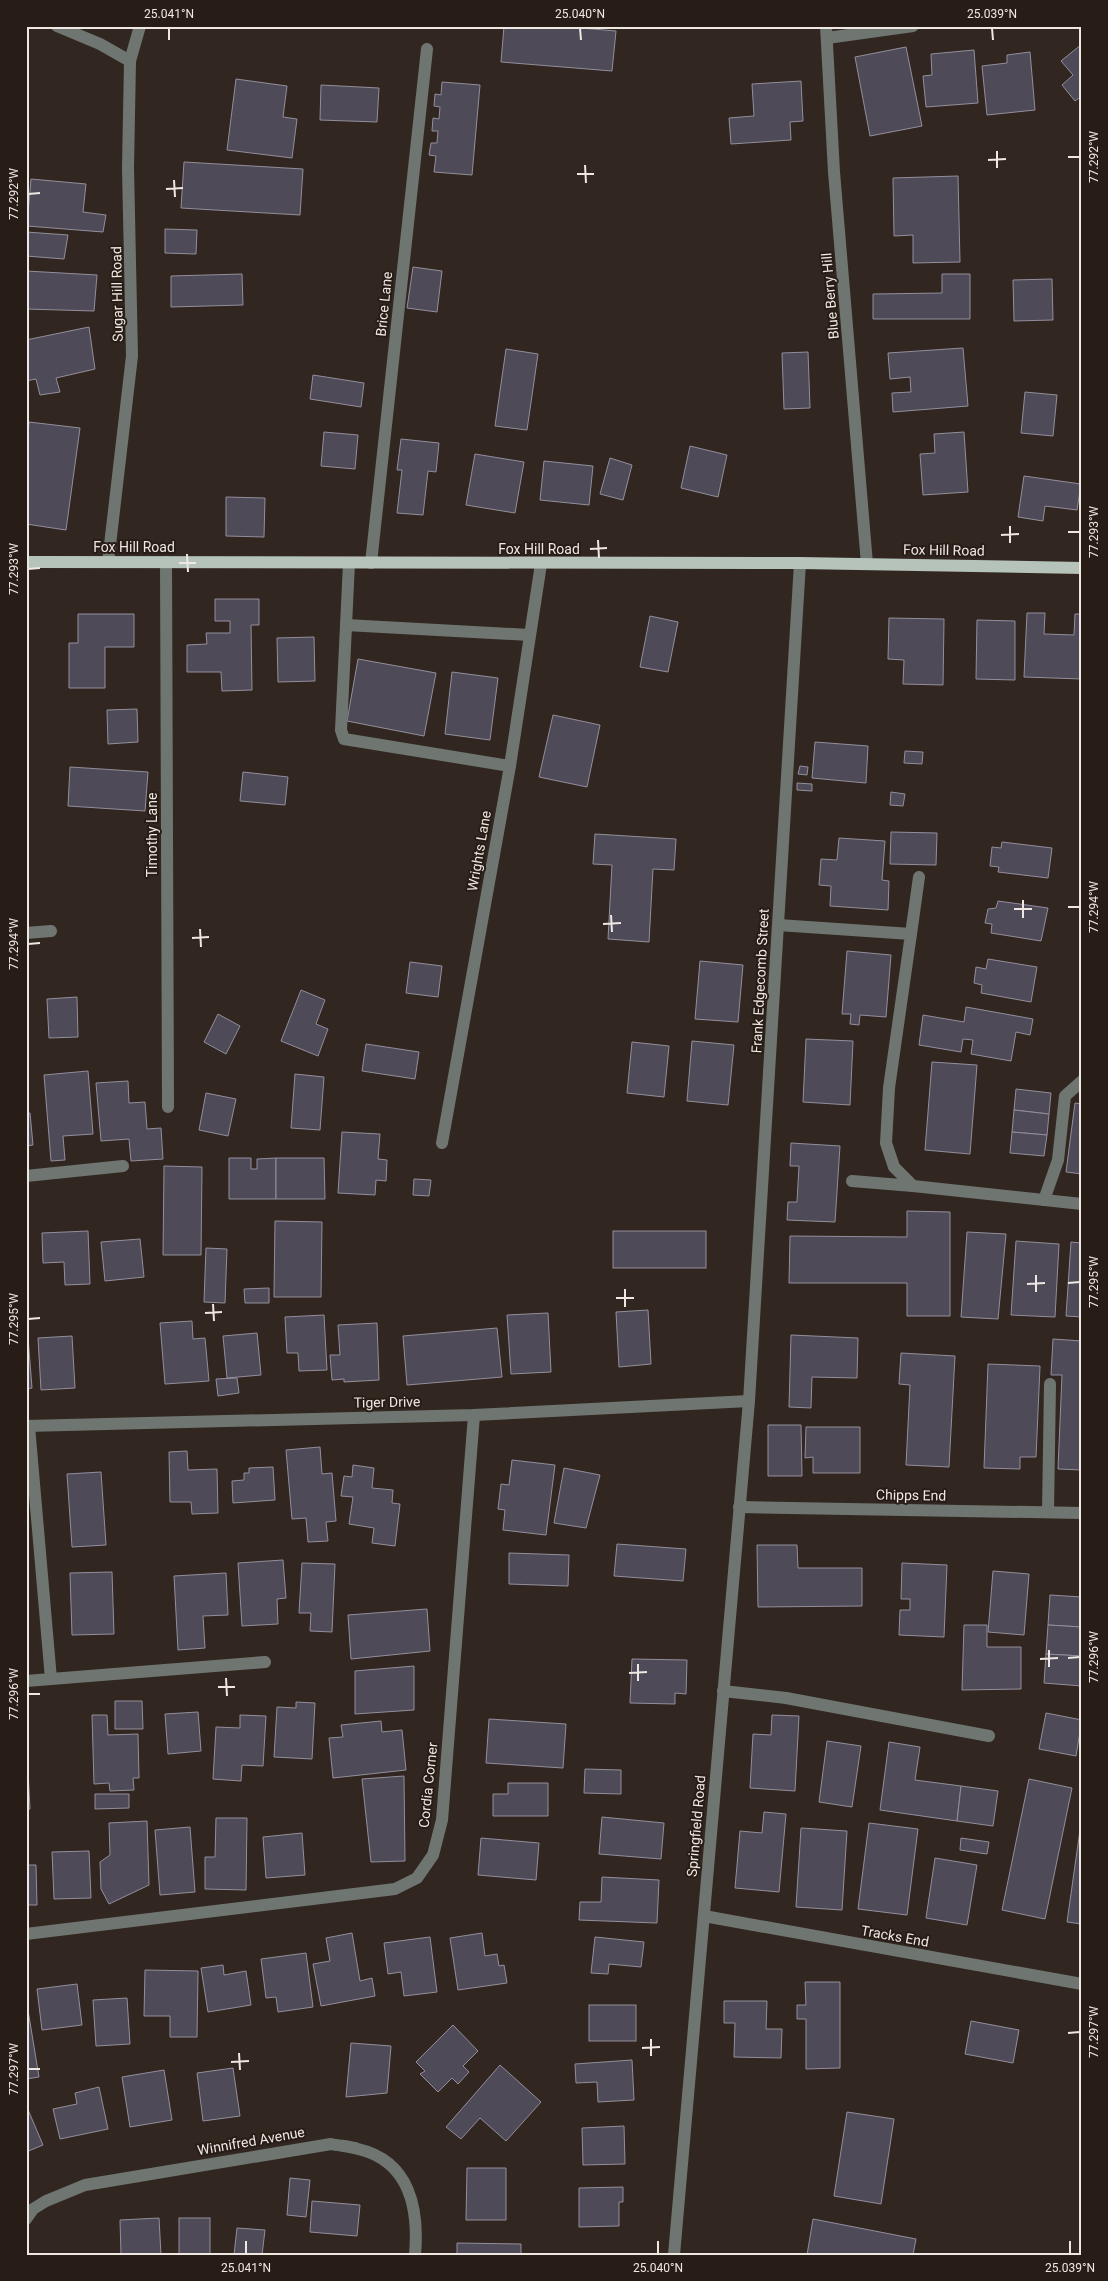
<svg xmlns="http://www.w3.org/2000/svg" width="1108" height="2281" viewBox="0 0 1108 2281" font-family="Roboto,sans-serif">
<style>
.building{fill:#4e4a57;stroke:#938e9c}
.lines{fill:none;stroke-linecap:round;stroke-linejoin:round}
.minor{stroke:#6f7672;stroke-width:12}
.major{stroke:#b6c3bb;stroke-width:12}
.ticks{fill:none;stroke:#eee7e2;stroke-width:2}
.labels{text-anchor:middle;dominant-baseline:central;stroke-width:4;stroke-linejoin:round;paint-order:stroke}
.street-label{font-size:14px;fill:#eee7e2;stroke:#281d16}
.neatline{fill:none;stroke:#eee7e2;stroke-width:2}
.ticks-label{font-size:12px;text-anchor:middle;fill:#eee7e2}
</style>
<rect width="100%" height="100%" fill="#322720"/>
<g class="building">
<polygon points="504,26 557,26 616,31 612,71 501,62"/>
<polygon points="1082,44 1082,96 1075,101 1062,85 1073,75 1061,61"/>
<polygon points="906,47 922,126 870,136 855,57"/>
<polygon points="974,50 978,103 926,107 923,76 932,75 931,54"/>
<polygon points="1030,52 1035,110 987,115 982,66 1007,63 1007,55"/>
<polygon points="236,79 287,86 283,117 297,119 292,158 227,150"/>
<polygon points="801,81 803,121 790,122 791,140 731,144 729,118 754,116 752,84"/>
<polygon points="442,82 480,85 472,175 434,172 436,156 429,155 431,143 437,143 438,131 432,131 433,118 439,119 440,107 434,106 435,94 441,95"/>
<polygon points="321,85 379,88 377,122 320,120"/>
<polygon points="184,162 303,169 300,215 181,208"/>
<polygon points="958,176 960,262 913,263 913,235 894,236 893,178"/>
<polygon points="31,179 86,184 83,212 106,215 103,232 27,226"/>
<polygon points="165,229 197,230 196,254 165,253"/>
<polygon points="26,232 68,235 64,259 26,256"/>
<polygon points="413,267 442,271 437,312 407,308"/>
<polygon points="26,271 97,275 94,311 26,309"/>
<polygon points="242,274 243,305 171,307 171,276"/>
<polygon points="942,274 970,274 970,319 873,319 873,294 942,293"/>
<polygon points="1052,279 1053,320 1014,321 1013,280"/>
<polygon points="89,327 95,369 56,378 60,392 40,395 36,379 26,381 26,340"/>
<polygon points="963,348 968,406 893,412 892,393 911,392 910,377 890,379 888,353"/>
<polygon points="506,349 538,354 527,430 495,426"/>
<polygon points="808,352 810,408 784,409 782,353"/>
<polygon points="313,375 364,383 361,407 310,399"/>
<polygon points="1025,392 1057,395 1053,436 1021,433"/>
<polygon points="29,422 80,428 66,530 26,524 26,460"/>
<polygon points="324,432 358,435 355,469 321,466"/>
<polygon points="964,432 968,492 923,495 920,454 935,453 934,434"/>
<polygon points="401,439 439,443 436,472 428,471 423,515 397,513 402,470 397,470"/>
<polygon points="690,446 727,455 718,497 681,488"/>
<polygon points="475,454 524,462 515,513 466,505"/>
<polygon points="610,458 632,465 623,500 600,494"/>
<polygon points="544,461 593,466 589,505 540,500"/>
<polygon points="1024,476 1081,484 1077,510 1045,506 1043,521 1018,517"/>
<polygon points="226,497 265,498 264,537 226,536"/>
<polygon points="215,599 259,599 259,625 251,625 252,690 222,691 221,672 187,672 187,645 207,644 206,633 230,633 230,621 215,621"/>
<polygon points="1027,613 1045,613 1044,634 1074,635 1075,614 1082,614 1082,679 1024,677"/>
<polygon points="78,614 134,614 134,647 105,647 105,688 69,688 69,643 78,643"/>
<polygon points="650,616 678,622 668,672 640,667"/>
<polygon points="889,618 944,619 943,685 903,684 904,660 888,659"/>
<polygon points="977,620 1015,621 1015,680 976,679"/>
<polygon points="314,637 315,681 278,682 277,638"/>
<polygon points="358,659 436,673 424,736 347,721"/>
<polygon points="452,672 498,678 490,740 445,734"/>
<polygon points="137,709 138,742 108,744 107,710"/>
<polygon points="553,715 600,725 587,787 539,777"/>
<polygon points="815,742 868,746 866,783 812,778"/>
<polygon points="905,751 923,752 922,764 904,763"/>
<polygon points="800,766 808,767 807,775 798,774"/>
<polygon points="70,767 148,772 145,811 68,806"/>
<polygon points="243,772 288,777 285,805 240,801"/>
<polygon points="797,783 812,784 812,791 797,790"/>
<polygon points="891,792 905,794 903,806 890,805"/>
<polygon points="891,832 937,833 936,865 890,864"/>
<polygon points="595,834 676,839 674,870 653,869 649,942 608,939 612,865 593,864"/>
<polygon points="839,838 885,841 882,880 889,881 888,910 830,906 831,886 819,885 821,859 837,860"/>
<polygon points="1002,842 1052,848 1048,878 998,872 999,867 990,866 992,847 1001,848"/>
<polygon points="998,901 1048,908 1041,941 991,933 992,924 985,923 988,909 996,908"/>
<polygon points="847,951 891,955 886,1017 860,1015 859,1025 850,1024 851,1014 842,1014"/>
<polygon points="988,959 1037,967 1031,1002 981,993 982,985 974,983 976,967 986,969"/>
<polygon points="700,961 743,965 738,1022 695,1019"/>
<polygon points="410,962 442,966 438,997 406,993"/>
<polygon points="301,990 325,1000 316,1024 328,1029 318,1056 281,1041"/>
<polygon points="77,997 78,1037 49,1038 47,999"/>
<polygon points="966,1007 1033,1019 1030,1035 1016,1032 1011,1061 971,1054 973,1040 963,1039 961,1052 919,1045 923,1015 964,1022"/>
<polygon points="218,1014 240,1026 226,1054 204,1042"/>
<polygon points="806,1039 853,1041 850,1105 803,1102"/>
<polygon points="692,1041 734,1045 728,1105 687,1101"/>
<polygon points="632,1042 669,1046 664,1097 627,1093"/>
<polygon points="366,1044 419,1052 415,1079 362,1071"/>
<polygon points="932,1062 977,1065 970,1154 925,1150"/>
<polygon points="88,1071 93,1134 63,1136 65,1160 51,1161 44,1075"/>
<polygon points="295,1074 324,1077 320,1130 291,1128"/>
<polygon points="128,1081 129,1103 145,1102 147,1129 161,1128 163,1159 131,1161 129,1139 101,1141 96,1083"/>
<polygon points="1016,1089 1051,1093 1049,1114 1014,1110"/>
<polygon points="206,1093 236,1099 228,1136 199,1130"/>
<polygon points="1075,1103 1082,1104 1082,1174 1066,1172"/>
<polygon points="1014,1110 1049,1114 1047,1135 1012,1132"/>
<polygon points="26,1113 30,1113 33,1145 26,1146"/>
<polygon points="342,1132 380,1134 378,1159 387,1160 386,1181 376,1180 375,1195 338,1193"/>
<polygon points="1012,1132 1047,1135 1044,1156 1010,1153"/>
<polygon points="791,1143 840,1146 835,1222 787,1220 788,1202 797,1202 799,1166 790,1166"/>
<polygon points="229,1158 251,1158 251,1169 257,1169 257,1159 276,1158 276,1199 229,1199"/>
<polygon points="276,1158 324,1158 325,1199 276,1199"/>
<polygon points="164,1166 202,1167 201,1255 163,1255"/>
<polygon points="414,1179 431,1180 429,1196 413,1195"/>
<polygon points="907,1211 950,1212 950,1316 907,1316 907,1283 789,1283 790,1236 907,1237"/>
<polygon points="275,1221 322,1222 321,1297 274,1297"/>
<polygon points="88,1231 90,1284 65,1285 64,1262 43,1263 42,1233"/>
<rect x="613" y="1231" width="93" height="37"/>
<polygon points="967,1232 1006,1234 998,1319 961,1317"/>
<polygon points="140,1239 144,1277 105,1281 101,1242"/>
<polygon points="1016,1241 1059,1244 1055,1317 1011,1315"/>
<polygon points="1071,1242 1082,1243 1082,1317 1066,1316"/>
<polygon points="206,1248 227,1249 225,1303 204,1302"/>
<polygon points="269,1288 269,1303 245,1303 244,1289"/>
<polygon points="648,1310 651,1364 619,1367 616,1312"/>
<polygon points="26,1312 32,1388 26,1389"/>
<polygon points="548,1313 551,1372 511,1374 507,1315"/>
<polygon points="324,1315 327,1370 299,1371 298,1353 287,1353 285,1317"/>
<polygon points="192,1321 193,1339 205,1338 209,1381 165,1384 160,1323"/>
<polygon points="377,1323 379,1380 344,1382 344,1379 332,1380 330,1355 340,1355 338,1325"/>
<polygon points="497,1328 502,1377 407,1385 403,1336"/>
<polygon points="257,1333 261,1375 227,1378 223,1336"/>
<polygon points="791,1335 858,1338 857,1378 812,1377 811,1408 789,1407"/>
<polygon points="72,1336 75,1388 41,1390 38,1338"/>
<polygon points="1053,1339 1082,1341 1082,1470 1058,1469 1062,1375 1051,1375"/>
<polygon points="901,1353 955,1356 949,1467 906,1465 910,1385 899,1384"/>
<polygon points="988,1364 1040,1366 1036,1457 1020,1457 1020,1469 984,1468"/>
<polygon points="237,1378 239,1393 218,1396 216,1379"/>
<polygon points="768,1425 801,1425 802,1476 768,1476"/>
<polygon points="806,1427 860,1427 860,1473 813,1473 813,1457 805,1458"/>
<polygon points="320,1447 322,1474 332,1473 336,1521 326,1522 328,1541 308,1542 306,1518 292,1519 286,1450"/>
<polygon points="187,1451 188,1470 217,1469 218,1513 192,1514 191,1502 170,1502 169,1452"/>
<polygon points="512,1460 555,1465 546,1535 503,1530 505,1510 498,1509 501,1484 509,1485"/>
<polygon points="353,1465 374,1468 372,1488 393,1490 392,1503 400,1504 395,1546 372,1543 374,1528 349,1524 353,1497 341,1496 344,1476 352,1477"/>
<polygon points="273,1467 275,1500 233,1503 232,1481 244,1480 244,1473 249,1473 249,1468"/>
<polygon points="564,1468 600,1475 586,1528 554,1523"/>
<polygon points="101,1472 106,1545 72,1547 67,1474"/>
<polygon points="617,1544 686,1549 683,1581 614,1576"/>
<polygon points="757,1545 797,1545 798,1568 862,1568 862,1606 758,1607"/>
<polygon points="509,1553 569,1555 568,1586 509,1584"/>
<polygon points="283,1560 286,1598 277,1599 278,1624 242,1626 238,1563"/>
<polygon points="302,1563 335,1564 332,1632 310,1631 311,1613 299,1613"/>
<polygon points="902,1563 947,1565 944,1637 899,1635 900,1610 910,1610 910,1599 901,1599"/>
<polygon points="993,1571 1029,1574 1024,1635 988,1632"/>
<polygon points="112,1572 114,1634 72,1635 70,1573"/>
<polygon points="226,1573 228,1615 203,1616 205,1648 178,1650 174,1576"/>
<polygon points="1050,1595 1082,1597 1082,1627 1048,1625"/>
<polygon points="427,1609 430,1651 351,1659 348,1615"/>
<polygon points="964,1625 987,1625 987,1647 1021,1647 1021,1689 962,1690"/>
<polygon points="1048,1625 1082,1627 1082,1656 1046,1654"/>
<polygon points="1046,1654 1082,1656 1082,1686 1044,1683"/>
<polygon points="632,1659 687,1660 686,1694 675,1693 675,1704 630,1703"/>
<polygon points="414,1666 414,1710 355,1714 355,1671"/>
<polygon points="115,1701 142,1701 143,1729 115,1729"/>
<polygon points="296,1702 315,1703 312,1759 274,1757 277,1707 296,1708"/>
<polygon points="198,1712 201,1751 168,1754 165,1714"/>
<polygon points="1046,1713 1082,1720 1076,1756 1039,1749"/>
<polygon points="92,1715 107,1715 108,1735 138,1734 139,1778 133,1778 134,1790 110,1791 109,1783 94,1784"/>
<polygon points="240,1715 266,1716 263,1766 242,1765 241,1781 213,1779 216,1727 240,1728"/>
<polygon points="772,1715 799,1716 795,1791 750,1788 753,1734 771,1735"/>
<polygon points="489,1719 566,1724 563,1768 486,1763"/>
<polygon points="381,1721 382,1732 402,1730 406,1770 333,1778 329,1738 343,1737 341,1725"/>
<polygon points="26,1732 30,1809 26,1810"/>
<polygon points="827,1741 861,1746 852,1807 819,1802"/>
<polygon points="889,1742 920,1747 915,1780 961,1786 957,1821 880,1810"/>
<polygon points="585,1769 621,1770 621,1794 584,1793"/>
<polygon points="404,1776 405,1861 371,1862 362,1779"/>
<polygon points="1029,1779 1072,1788 1045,1919 1002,1910"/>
<polygon points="508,1783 548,1783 548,1816 493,1816 493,1794 508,1794"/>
<polygon points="961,1786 998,1791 993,1826 957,1821"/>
<polygon points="95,1794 129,1794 129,1808 95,1809"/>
<polygon points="764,1812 786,1814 779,1892 735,1888 740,1831 762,1833"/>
<polygon points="1082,1816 1082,1924 1067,1922"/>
<polygon points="602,1817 664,1823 661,1859 599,1854"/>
<polygon points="216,1818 247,1818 246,1890 205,1889 205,1857 215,1857"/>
<polygon points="147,1821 149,1885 109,1904 101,1889 100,1862 110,1855 109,1823"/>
<polygon points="869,1823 918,1829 907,1915 858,1909"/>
<polygon points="190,1827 195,1892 160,1895 155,1830"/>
<polygon points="801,1828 847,1831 842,1910 796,1907"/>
<polygon points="302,1833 305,1875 266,1878 263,1837"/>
<polygon points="26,1837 28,1865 36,1865 37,1905 26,1905"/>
<polygon points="481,1838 539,1843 536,1880 478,1875"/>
<polygon points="961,1838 989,1842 987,1854 960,1850"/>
<polygon points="89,1851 91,1898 54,1899 52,1852"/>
<polygon points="935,1858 977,1865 967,1925 926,1918"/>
<polygon points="602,1877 659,1880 657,1923 579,1920 580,1902 601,1902"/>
<polygon points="352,1933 360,1981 372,1978 375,1996 321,2006 313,1964 330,1961 326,1938"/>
<polygon points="482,1933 485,1956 497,1954 499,1966 504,1965 507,1983 458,1990 450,1938"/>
<polygon points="430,1937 437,1992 404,1996 401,1972 388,1974 384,1943"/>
<polygon points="595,1937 644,1942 641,1967 609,1964 608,1974 591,1973"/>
<polygon points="306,1953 313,2007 278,2012 276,1997 266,1998 261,1959"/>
<polygon points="223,1965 224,1975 246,1971 251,2005 208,2012 201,1968"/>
<polygon points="145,1970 198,1971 197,2037 170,2037 170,2016 144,2016"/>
<polygon points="805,1982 840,1982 840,2068 806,2069 806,2019 797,2019 797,2005 806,2005"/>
<polygon points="77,1984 82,2025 42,2030 37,1989"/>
<polygon points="26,1998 39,2077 26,2079"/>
<polygon points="127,1998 130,2044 96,2046 93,2000"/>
<polygon points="724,2001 767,2001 766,2029 782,2029 781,2058 734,2057 735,2023 724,2023"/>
<rect x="589" y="2005" width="47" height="36"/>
<polygon points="971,2021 1019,2030 1013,2063 965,2054"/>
<polygon points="453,2025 478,2051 463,2066 469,2072 458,2084 452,2078 438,2092 420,2074 425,2071 416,2062"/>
<polygon points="351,2043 391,2046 387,2093 346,2097"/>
<polygon points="632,2060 634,2100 598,2102 597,2082 576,2083 575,2064"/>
<polygon points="500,2065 541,2102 506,2141 480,2118 461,2139 446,2127"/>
<polygon points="233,2068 240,2116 203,2121 197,2073"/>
<polygon points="164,2070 172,2120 130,2127 122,2077"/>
<polygon points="99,2087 108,2129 60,2139 53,2109 77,2104 75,2093"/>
<polygon points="26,2105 43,2145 26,2152"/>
<polygon points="847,2112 894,2119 881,2204 834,2196"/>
<polygon points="624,2126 625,2164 583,2165 582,2128"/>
<polygon points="467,2168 506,2168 506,2220 466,2220"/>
<polygon points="290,2178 310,2180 306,2217 287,2215"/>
<polygon points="623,2187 623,2202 619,2202 619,2226 579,2227 579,2188"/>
<polygon points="312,2201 360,2205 357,2236 310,2232"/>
<polygon points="159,2218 161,2255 121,2255 120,2220"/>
<rect x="179" y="2218" width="31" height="37"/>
<polygon points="813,2219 916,2239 913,2255 807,2255"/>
<polygon points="237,2228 265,2230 262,2255 234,2255"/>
<polygon points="457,2243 521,2244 521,2255 457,2255"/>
</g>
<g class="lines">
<g class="minor">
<polyline points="57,26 100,44 130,61"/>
<polyline points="826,26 834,172 867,564"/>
<polyline points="827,38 913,26"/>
<polyline points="108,562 132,356 128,168 130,61 140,26"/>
<polyline points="166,562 168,1107"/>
<polyline points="349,563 341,730 344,739 510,766"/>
<polyline points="371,563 427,49"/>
<polyline points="346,625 529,635"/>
<polyline points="778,925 911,934 889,1088 886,1143 894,1167 913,1186 1082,1204"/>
<polyline points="26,933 51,931"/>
<polyline points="911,934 919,877"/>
<polyline points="442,1143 510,766 541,564"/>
<polyline points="26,1176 123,1166"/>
<polyline points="852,1181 913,1186"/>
<polyline points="1044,1200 1058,1160 1065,1096 1082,1081"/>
<polyline points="26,1426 474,1415 749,1401"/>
<polyline points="29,1426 51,1679"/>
<polyline points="739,1507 1082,1513"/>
<polyline points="1048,1512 1050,1384"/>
<polyline points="26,1681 265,1662"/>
<polyline points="723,1691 786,1698 989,1736"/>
<polyline points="704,1916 1082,1984"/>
<polyline points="26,1934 395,1889 417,1878 433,1855 442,1820 474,1415"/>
<path d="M26 2219 33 2209 46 2201 85 2185 331 2144C340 2146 350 2146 358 2149 410 2161 419 2209 415 2255"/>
<polyline points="674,2255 749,1401 800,563"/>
</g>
<polyline class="major" points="26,562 800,563 1082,568"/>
</g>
<path class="ticks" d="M169 28V40M580 28 581 40M992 28 993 40M997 151V168M1068 157H1080M988 160 1006 159M585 165 586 183M577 174H594M174 180 175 197M166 189 183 188M28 194 40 193M1010 526V543M1068 532H1080M1001 535 1019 534M598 540 599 558M590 549 607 548M187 554 188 572M179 563H196M28 569 40 568M1023 900V918M1068 907H1080M1014 909H1032M611 915 612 932M603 924 621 923M200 929 201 947M192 938 209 937M28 944 40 943M1036 1275V1292M1068 1283 1080 1282M1027 1284 1045 1283M625 1289V1307M616 1298H634M213 1304 214 1321M205 1313 222 1312M28 1319 40 1318M1049 1650V1667M1068 1658 1080 1657M1040 1659 1058 1658M638 1664V1681M629 1673 647 1672M226 1678 227 1696M218 1687H235M28 1694H40M1068 2033 1080 2032M651 2039V2056M642 2048 660 2047M239 2053 240 2070M231 2062 249 2061M28 2069H40M246 2241V2254M658 2241V2254M1070 2241V2254"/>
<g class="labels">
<g class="street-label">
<text transform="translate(117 294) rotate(-91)">Sugar Hill Road</text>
<text transform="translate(830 296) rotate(-95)">Blue Berry Hill</text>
<text transform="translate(384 304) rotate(-84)">Brice Lane</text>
<text x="134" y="547">Fox Hill Road</text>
<text x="539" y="549">Fox Hill Road</text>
<text transform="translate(944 550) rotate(1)">Fox Hill Road</text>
<text transform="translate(152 835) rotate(-90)">Timothy Lane</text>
<text transform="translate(479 851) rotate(-80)">Wrights Lane</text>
<text transform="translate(760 981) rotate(-87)">Frank Edgecomb Street</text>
<text transform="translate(387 1402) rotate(-1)">Tiger Drive</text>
<text transform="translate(911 1495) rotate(1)">Chipps End</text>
<text transform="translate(428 1785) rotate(-84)">Cordia Corner</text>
<text transform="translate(696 1826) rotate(-85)">Springfield Road</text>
<text transform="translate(895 1936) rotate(10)">Tracks End</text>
<text transform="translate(251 2141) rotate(-10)">Winnifred Avenue</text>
</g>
</g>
<rect width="1108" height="2281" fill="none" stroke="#281d16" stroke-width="55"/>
<rect x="28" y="28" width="1052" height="2226" class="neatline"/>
<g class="ticks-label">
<text x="169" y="18">25.041°N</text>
<text x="580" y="18">25.040°N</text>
<text x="992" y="18">25.039°N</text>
<text transform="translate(1094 157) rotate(-90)" y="4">77.292°W</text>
<text transform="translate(14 194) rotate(-90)" y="4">77.292°W</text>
<text transform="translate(1094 532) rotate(-90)" y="4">77.293°W</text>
<text transform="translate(14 569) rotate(-90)" y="4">77.293°W</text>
<text transform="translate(1094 907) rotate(-90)" y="4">77.294°W</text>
<text transform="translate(14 944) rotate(-90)" y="4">77.294°W</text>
<text transform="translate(1094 1282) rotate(-90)" y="4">77.295°W</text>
<text transform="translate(14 1319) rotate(-90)" y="4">77.295°W</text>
<text transform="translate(1094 1657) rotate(-90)" y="4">77.296°W</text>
<text transform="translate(14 1694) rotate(-90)" y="4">77.296°W</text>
<text transform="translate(1094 2032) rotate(-90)" y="4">77.297°W</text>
<text transform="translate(14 2069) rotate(-90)" y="4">77.297°W</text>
<text x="246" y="2272">25.041°N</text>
<text x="658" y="2272">25.040°N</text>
<text x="1070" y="2272">25.039°N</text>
</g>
</svg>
